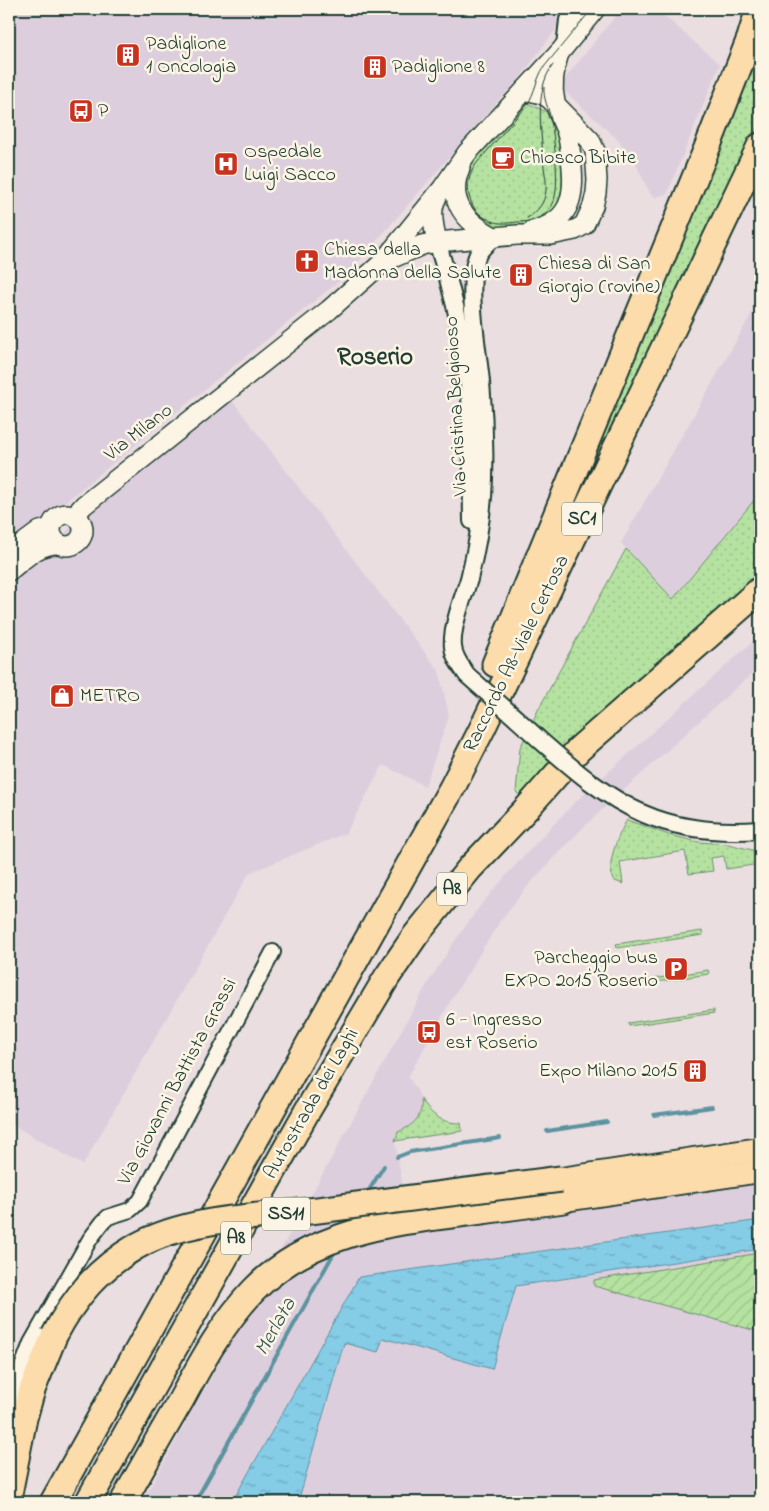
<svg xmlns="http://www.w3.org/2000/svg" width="769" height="1511" viewBox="0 0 769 1511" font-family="'Indie Flower',sans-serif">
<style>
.built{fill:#ddcedd}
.grass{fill:url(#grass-dots);stroke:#6a906a}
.garden{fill:url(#garden-furrows);stroke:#6a906a}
.water{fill:url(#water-ripples);stroke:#5c939f}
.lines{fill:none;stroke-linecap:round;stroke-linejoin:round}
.stream{stroke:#5c939f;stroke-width:4}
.minor-casing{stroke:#1f3d34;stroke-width:18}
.tertiary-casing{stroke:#1f3d34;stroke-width:20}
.secondary-casing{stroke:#1f3d34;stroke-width:22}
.trunk-casing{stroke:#1f3d34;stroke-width:26}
.motorway-casing{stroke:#1f3d34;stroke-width:29}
.minor{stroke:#fcf5e5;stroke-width:14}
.tertiary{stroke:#fcf5e5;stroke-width:16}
.secondary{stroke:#fcf5e5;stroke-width:19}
.trunk{stroke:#fddcac;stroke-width:22}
.motorway{stroke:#fddcac;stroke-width:25}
.tram{stroke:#1f3d34;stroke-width:1}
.tertiary-bridge-casing{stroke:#1f3d34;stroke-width:20;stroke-linecap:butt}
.motorway-bridge-casing{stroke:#1f3d34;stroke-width:29;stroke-linecap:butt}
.tertiary-bridge{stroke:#fcf5e5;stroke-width:16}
.motorway-bridge{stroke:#fddcac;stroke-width:25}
.labels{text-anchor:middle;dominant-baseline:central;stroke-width:5;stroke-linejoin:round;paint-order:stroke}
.shield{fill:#fcf5e5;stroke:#617469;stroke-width:1}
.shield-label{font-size:19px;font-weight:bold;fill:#1f3d34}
.poi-label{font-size:20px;fill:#1f3d34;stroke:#fcf5e5;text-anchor:start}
.street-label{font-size:20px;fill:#1f3d34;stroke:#fcf5e5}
.water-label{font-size:21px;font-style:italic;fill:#335a58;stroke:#fcf5e5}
.district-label{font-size:25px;font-weight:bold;fill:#1f3d34;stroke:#fcf5e5}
</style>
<defs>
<pattern id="grass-dots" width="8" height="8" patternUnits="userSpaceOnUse" patternTransform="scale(1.25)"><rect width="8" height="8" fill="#b5e2a1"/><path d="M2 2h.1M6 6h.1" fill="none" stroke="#9bc38b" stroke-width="1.8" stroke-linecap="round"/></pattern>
<pattern id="garden-furrows" width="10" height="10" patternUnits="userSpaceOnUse" patternTransform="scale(1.25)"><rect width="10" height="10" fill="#b5e2a1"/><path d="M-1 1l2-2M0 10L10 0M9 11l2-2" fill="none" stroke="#9bc38b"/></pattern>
<pattern id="water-ripples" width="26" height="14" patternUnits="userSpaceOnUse" patternTransform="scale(1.25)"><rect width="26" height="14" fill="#85cce7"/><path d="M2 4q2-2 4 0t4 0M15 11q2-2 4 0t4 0" fill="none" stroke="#6ca7bc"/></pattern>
</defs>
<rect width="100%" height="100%" fill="#eadee0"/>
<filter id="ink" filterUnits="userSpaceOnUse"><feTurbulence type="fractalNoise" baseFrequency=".02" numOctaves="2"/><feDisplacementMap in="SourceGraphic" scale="10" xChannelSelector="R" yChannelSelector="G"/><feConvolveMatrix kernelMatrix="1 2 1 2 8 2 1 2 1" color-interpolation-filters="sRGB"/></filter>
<g filter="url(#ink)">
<g class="built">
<polygon points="9,9 571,9 516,83 499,100 348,274 9,547"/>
<polygon points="621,9 656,9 720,64 667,194 654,197 650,193 634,160 615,137 559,86"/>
<polygon points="752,313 760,319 760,493 672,599 621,543"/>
<polygon points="228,395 439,671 449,716 425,786 383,765 346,833 249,873 83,1165 9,1123 9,578 50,548 89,509"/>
<polygon points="760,635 760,666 592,819 556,855 527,887 500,921 450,1002 408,1077 417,1090 421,1099 422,1107 416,1121 411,1126 398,1132 395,1141 406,1206 760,1159 760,1502 142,1502 425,988 452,945 480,906 509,872 573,804"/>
</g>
<g class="grass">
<polygon points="760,29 760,122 538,590"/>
<polygon points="521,100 553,115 560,130 564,183 561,196 557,206 552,214 538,225 502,229 487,226 463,199 466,168"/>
<polygon points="760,493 760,580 519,795 516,792 520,748 538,710 626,549 673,599"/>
<path d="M627 820 669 835 699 842 728 844 760 852V864L726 869 724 856 711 858 713 871 689 874 685 851 620 862 623 884 615 881 612 876C607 861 619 833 627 820Z"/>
<polygon points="702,931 703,935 617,948 616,944"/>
<polygon points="708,970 709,974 623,987 622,984"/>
<polygon points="714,1010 714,1013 629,1026 628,1023"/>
<path d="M421 1099C431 1115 441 1123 461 1123L462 1131 395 1141 398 1132C414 1125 423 1117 421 1099Z"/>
</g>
<polygon class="garden" points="760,1253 760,1332 594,1286 594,1280"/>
<polygon class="water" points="760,1220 760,1249 516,1286 492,1369 383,1338 378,1352 344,1343 298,1502 285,1502 259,1495 257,1502 232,1502 359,1277"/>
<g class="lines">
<g class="stream">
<polyline points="654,1115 712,1107"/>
<polyline points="547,1131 607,1122"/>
<polyline points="397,1157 410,1152 500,1138"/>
<polyline points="366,1195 384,1166"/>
<polyline points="195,1502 335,1251"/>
</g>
<defs>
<g id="minor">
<polyline points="564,46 567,20 575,9"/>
<polyline points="9,1401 31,1343 90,1239 103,1222 108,1217 130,1210 140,1201 273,952"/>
</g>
<g id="tertiary">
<path d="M437 242C450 282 461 326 467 368 474 418 471 470 472 521"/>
<path d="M469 579C478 543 483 514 484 478 485 446 484 414 481 382 478 350 465 283 478 254 482 247 488 242 494 237"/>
</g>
<g id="secondary">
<path d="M460 168C446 202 466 222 494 237"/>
<path d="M533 231C567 222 575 201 572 168 571 155 570 142 566 130 562 120 557 112 555 102 551 85 554 68 559 53"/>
<path d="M437 242C434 227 429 210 437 197"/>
<polyline points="388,260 422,245 437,242 517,235 551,235 575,230 584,225 593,206 596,193 597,180 595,151 590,140 550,99 542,94 525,90"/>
<circle cx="67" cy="530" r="16"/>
<polyline points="75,515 84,505 329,310 382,263 442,189 467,153 560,52 595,9"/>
<polyline points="9,554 40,531 51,528"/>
<path d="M9 571C24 559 39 543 59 544"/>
</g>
<g id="trunk">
<polyline points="561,1179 760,1149"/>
<polyline points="564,1200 760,1171"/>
</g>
<g id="motorway">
<polyline points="495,664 707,148 750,38 759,9"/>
<polyline points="9,1494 24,1418 32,1390 54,1336"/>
<polyline points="53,1502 453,786 482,729 760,146"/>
<polyline points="88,1502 306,1113 387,977 415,936 470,868 527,808 579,749 760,590"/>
<path d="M123 1502C142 1468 161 1434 181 1400 202 1361 223 1322 254 1290 308 1234 386 1223 459 1214 494 1209 529 1205 564 1200"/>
</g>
</defs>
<use href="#minor" class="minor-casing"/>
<use href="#tertiary" class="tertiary-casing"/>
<use href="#secondary" class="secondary-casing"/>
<use href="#trunk" class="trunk-casing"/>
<use href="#motorway" class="motorway-casing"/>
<use href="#minor" class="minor"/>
<use href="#tertiary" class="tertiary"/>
<use href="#secondary" class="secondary"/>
<use href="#trunk" class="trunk"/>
<use href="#motorway" class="motorway"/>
<g class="tram">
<path d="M544 87C543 100 549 108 551 120 554 136 559 182 555 196 554 203 551 208 546 213 538 220 528 222 517 222 510 223 502 224 495 222 468 215 461 185 476 164L527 105C535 93 536 79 544 67L592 9"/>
<path d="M527 218C538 212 545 202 546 190 547 183 545 175 544 167 542 137 533 90 553 65"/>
</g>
<defs>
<path id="tertiary-bridge" d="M469 579C463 598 451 628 453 647 454 658 461 666 467 675 492 697 517 719 541 741 573 769 605 797 644 814 681 830 721 833 760 830"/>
<path id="motorway-bridge" d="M54 1336C75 1296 98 1269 137 1246 189 1217 260 1217 318 1210 399 1200 480 1190 561 1179"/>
</defs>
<use href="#tertiary-bridge" class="tertiary-bridge-casing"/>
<use href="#motorway-bridge" class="motorway-bridge-casing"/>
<use href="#tertiary-bridge" class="tertiary-bridge"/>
<use href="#motorway-bridge" class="motorway-bridge"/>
</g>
</g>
<defs>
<symbol id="building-square" viewBox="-11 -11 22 22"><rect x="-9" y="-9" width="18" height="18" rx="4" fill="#c8321e" stroke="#fcf5e5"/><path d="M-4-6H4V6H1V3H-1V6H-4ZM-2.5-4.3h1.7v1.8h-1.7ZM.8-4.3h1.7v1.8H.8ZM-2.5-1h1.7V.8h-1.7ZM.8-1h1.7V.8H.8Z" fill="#fff"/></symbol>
<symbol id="bus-square" viewBox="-11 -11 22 22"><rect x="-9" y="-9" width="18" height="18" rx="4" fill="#c8321e" stroke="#fcf5e5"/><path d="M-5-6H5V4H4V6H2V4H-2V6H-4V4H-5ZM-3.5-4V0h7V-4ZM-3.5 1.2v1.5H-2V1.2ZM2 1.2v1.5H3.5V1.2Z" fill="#fff"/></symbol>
<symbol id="cafe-square" viewBox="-11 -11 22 22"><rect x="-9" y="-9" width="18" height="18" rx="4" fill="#c8321e" stroke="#fcf5e5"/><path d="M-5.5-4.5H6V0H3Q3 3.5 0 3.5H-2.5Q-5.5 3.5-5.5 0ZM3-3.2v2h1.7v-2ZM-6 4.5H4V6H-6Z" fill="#fff"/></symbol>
<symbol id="hospital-square" viewBox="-11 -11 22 22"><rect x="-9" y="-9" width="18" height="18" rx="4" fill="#c8321e" stroke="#fcf5e5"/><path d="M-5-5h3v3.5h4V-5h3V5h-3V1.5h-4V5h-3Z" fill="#fff"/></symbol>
<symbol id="church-square" viewBox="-11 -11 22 22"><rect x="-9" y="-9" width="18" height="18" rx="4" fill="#c8321e" stroke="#fcf5e5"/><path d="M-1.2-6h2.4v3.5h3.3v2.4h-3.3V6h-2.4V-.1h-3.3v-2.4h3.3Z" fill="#fff"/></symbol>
<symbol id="shop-square" viewBox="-11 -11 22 22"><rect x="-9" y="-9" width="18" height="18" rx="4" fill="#c8321e" stroke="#fcf5e5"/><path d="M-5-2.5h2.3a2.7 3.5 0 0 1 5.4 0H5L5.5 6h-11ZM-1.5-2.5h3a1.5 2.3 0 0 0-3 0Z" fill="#fff"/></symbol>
<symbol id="parking-square" viewBox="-11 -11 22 22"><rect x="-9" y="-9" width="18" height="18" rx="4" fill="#c8321e" stroke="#fcf5e5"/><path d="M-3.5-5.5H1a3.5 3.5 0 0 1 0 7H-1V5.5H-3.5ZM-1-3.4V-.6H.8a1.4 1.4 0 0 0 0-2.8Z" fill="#fff"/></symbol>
</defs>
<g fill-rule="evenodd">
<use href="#building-square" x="114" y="41" width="28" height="28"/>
<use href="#building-square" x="361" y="53" width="28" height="28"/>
<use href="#bus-square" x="67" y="97" width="28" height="28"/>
<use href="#cafe-square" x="489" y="144" width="28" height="28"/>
<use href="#hospital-square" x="212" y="150" width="28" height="28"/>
<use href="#church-square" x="293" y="247" width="28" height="28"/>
<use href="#building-square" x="507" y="261" width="28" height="28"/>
<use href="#shop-square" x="48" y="682" width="28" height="28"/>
<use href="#parking-square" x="662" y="955" width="28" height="28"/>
<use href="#bus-square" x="415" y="1018" width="28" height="28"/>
<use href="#building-square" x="681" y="1057" width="28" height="28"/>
</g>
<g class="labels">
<g class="shield">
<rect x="562" y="502.5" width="40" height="33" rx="4"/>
<rect x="437" y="872.5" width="30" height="33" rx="4"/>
<rect x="262" y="1197.5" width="48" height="33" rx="4"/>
<rect x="221" y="1221.5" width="30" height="33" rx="4"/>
</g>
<g class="shield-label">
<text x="582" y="519">SC1</text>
<text x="452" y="889">A8</text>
<text x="286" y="1214">SS11</text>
<text x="236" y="1238">A8</text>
</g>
<g class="poi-label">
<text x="146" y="44">Padiglione<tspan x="146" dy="23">1 Oncologia</tspan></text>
<text x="392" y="67">Padiglione 8</text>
<text x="98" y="111">P</text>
<text x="244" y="152">Ospedale<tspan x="244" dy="23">Luigi Sacco</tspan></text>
<text x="520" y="158">Chiosco Bibite</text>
<text x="324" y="250">Chiesa della<tspan x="324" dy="23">Madonna della Salute</tspan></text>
<text x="538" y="264">Chiesa di San<tspan x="538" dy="23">Giorgio (rovine)</tspan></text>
<text x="80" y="696">METRO</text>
<text x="658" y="958" text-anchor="end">Parcheggio bus<tspan x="658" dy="23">EXPO 2015 Roserio</tspan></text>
<text x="446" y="1020">6 - Ingresso<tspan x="446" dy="23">est Roserio</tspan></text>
<text x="678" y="1071" text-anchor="end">Expo Milano 2015</text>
</g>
<g class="street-label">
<text transform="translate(457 406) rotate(-93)">Via Cristina Belgioioso</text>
<text transform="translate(139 433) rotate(-38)">Via Milano</text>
<text transform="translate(517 654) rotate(-64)">Raccordo A8-Viale Certosa</text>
<text transform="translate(178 1082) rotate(-62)">Via Giovanni Battista Grassi</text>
<text transform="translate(312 1104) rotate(-60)">Autostrada dei Laghi</text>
</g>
<g class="water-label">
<text transform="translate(276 1327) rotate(-61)">Merlata</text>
</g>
<g class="district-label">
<text x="375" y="358">Roserio</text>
</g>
</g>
<rect width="769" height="1511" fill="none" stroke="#fcf5e5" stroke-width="30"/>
<rect x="15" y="15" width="739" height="1481" fill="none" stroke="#1f3d34" stroke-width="2" filter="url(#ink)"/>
</svg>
